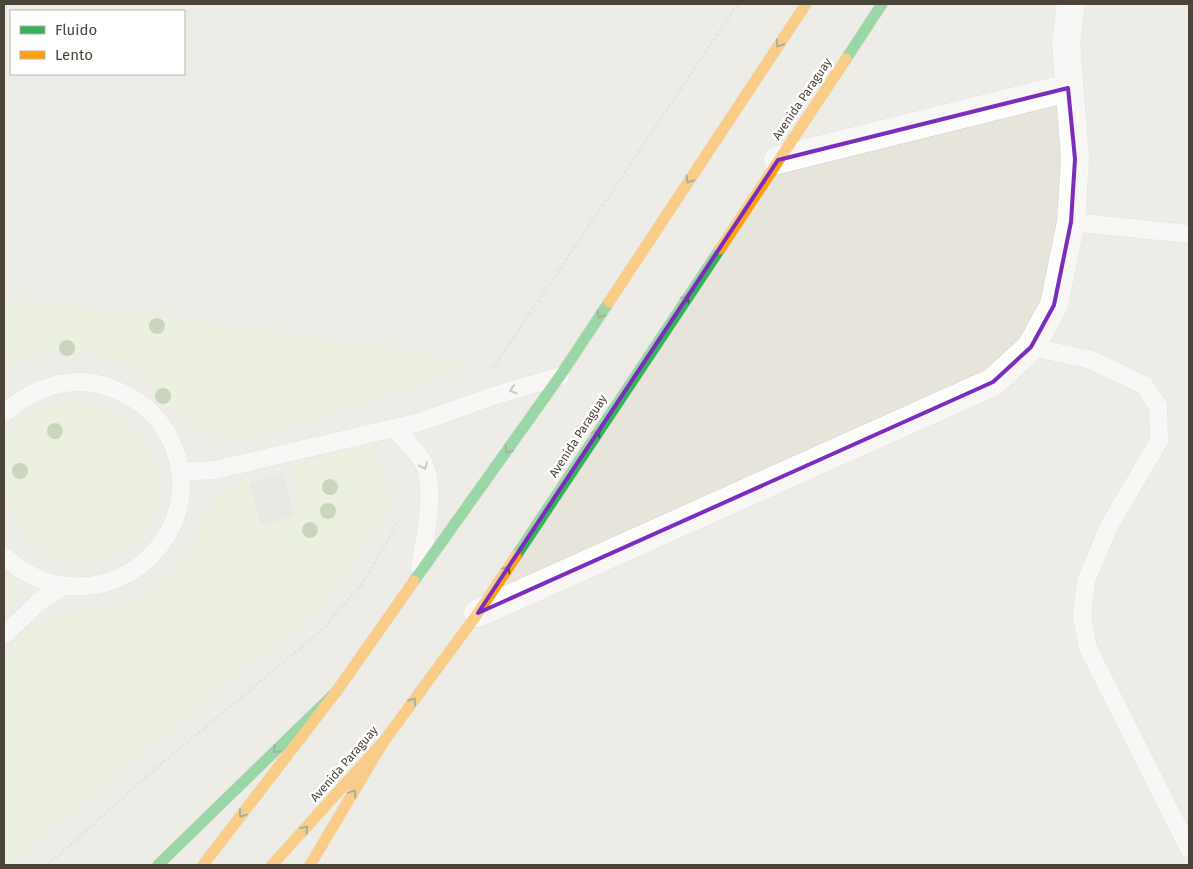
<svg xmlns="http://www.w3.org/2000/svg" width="1193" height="869" viewBox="0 0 1193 869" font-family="'Fira Sans',sans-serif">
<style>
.residential{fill:#e7e4dc;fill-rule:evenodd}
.green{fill:#e1eecf}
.building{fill:#dedbd6;stroke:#dcd9d4}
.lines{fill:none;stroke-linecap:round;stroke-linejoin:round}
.lane-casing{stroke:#d2d0cb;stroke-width:19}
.street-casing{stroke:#d2d0cb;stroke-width:29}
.fast-casing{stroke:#d6cebb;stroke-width:12}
.slow-casing{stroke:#d6cebb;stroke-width:12}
.path{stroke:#d3d2cc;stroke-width:3;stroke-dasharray:2.5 2.5;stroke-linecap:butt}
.lane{stroke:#fdfdfc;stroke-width:18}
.street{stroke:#fdfdfc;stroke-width:28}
.fast{stroke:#30b455;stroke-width:11}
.slow{stroke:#ff9f0a;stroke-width:11}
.tree{fill:#96b382}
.oneway{stroke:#446040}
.oneway2{stroke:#9b9791}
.marked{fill:none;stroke:#7b2cbf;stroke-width:4;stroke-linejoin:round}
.labels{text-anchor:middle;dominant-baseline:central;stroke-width:5;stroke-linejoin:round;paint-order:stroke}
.street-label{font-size:12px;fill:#4b4439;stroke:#fff}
</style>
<rect width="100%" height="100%" fill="#f4f2ee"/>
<path class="residential" d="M4 4H1189V865H4ZM11 11H184V74H11Z"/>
<g class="green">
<polygon points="4,300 113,310 397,350 462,362 448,375 284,429 238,440 192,429 156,388 136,370 113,360 85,352 58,351 4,362"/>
<polygon points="78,401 108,411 127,426 147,446 160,484 155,519 137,544 102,563 57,560 25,536 4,496 4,446 9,430 34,408"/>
<polygon points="373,443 391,508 316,614 262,654 85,799 11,865 4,865 4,660 23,634 46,620 68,613 120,605 149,593 173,573 194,542 205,514 216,499 227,490 249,478 262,524 302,512 290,467"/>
<polygon points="4,578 25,593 4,608"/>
</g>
<polygon class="building" points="282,474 294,515 262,525 250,484"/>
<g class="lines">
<defs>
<g id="lane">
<polyline points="1071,222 1189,234"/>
<polyline points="1031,347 1091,360 1144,385 1158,406 1159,441 1109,526 1086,581 1082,617 1088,648 1189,849"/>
<path d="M4 413C33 388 70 374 108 387 134 396 155 411 168 435 214 519 130 612 42 580 27 575 15 566 4 556"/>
<path d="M394 428C404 439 417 450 424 464 436 487 425 541 420 567"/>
<polyline points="181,472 215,470 420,422 493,396 560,376"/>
<polyline points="4,635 40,601 64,586"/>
</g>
<g id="street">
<polyline points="778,160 1068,88"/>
<polyline points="478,613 993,382 1031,347 1054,305 1071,222 1075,159 1066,42 1071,4"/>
</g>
<g id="fast">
<polyline points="846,59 882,4"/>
<polyline points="516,556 720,249"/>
<polyline points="414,581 560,376 609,302"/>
<polyline points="158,865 336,692"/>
</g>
<g id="slow">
<polyline points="720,249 846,59"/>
<polyline points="609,302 806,4"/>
<polyline points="203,865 336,692 414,581"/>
<polyline points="272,865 384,741 478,613 516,556"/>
<polyline points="310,865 384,741"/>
</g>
</defs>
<use href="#lane" class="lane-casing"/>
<use href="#street" class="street-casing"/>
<use href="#fast" class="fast-casing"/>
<use href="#slow" class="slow-casing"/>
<g class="path">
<polyline points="493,368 738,4"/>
<polyline points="48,865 142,780 321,631 362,584 400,519"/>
</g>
<use href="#lane" class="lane"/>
<use href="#street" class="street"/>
<use href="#fast" class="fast"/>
<use href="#slow" class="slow"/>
</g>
<g class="tree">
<circle cx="157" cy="326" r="8"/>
<circle cx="67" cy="348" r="8"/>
<circle cx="163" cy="396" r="8"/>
<circle cx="55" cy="431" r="8"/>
<circle cx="20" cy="471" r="8"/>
<circle cx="330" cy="487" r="8"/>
<circle cx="328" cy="511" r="8"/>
<circle cx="310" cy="530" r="8"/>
</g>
<defs><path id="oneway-chevron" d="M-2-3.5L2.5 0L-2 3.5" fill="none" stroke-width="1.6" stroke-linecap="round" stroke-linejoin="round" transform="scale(1.25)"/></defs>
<g class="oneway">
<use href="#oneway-chevron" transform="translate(779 44) rotate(123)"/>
<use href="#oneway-chevron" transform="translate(689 180) rotate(123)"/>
<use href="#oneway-chevron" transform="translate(686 298) rotate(-57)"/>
<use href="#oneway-chevron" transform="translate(600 315) rotate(123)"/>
<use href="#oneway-chevron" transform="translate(597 433) rotate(-57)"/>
<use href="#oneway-chevron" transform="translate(508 450) rotate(125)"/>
<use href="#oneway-chevron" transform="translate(507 569) rotate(-57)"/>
<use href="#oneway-chevron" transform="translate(413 701) rotate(-54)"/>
<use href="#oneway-chevron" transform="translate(276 750) rotate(136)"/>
<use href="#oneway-chevron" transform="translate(353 793) rotate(-59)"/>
<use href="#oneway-chevron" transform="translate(242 814) rotate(127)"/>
<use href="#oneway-chevron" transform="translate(305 829) rotate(-48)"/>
</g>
<g class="oneway2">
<use href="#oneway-chevron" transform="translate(513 390) rotate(163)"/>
<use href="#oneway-chevron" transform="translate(424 466) rotate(65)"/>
</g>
<path d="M0 0H1193V869H0ZM1068 88 1075 159 1071 222 1054 305 1031 347 993 382 478 613 778 160Z" fill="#f4f2ee" fill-opacity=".55" fill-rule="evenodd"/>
<path class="marked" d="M1068 88 1075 159 1071 222 1054 305 1031 347 993 382 478 613 778 160Z"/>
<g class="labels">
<g class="street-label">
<text transform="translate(802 99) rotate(-56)">Avenida Paraguay</text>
<text transform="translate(578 436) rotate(-57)">Avenida Paraguay</text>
<text transform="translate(344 764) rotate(-49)">Avenida Paraguay</text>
</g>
</g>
<rect width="1193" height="869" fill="none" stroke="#4b4439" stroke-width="10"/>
<rect x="10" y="10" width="175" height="65" fill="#ffffff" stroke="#b7b4b0"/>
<rect x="20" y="26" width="25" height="8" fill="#30b455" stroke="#b7b4b0"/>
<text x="55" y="35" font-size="15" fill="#4b4439">Fluido</text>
<rect x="20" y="51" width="25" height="8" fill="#ff9f0a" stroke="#b7b4b0"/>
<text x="55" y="60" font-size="15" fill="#4b4439">Lento</text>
</svg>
